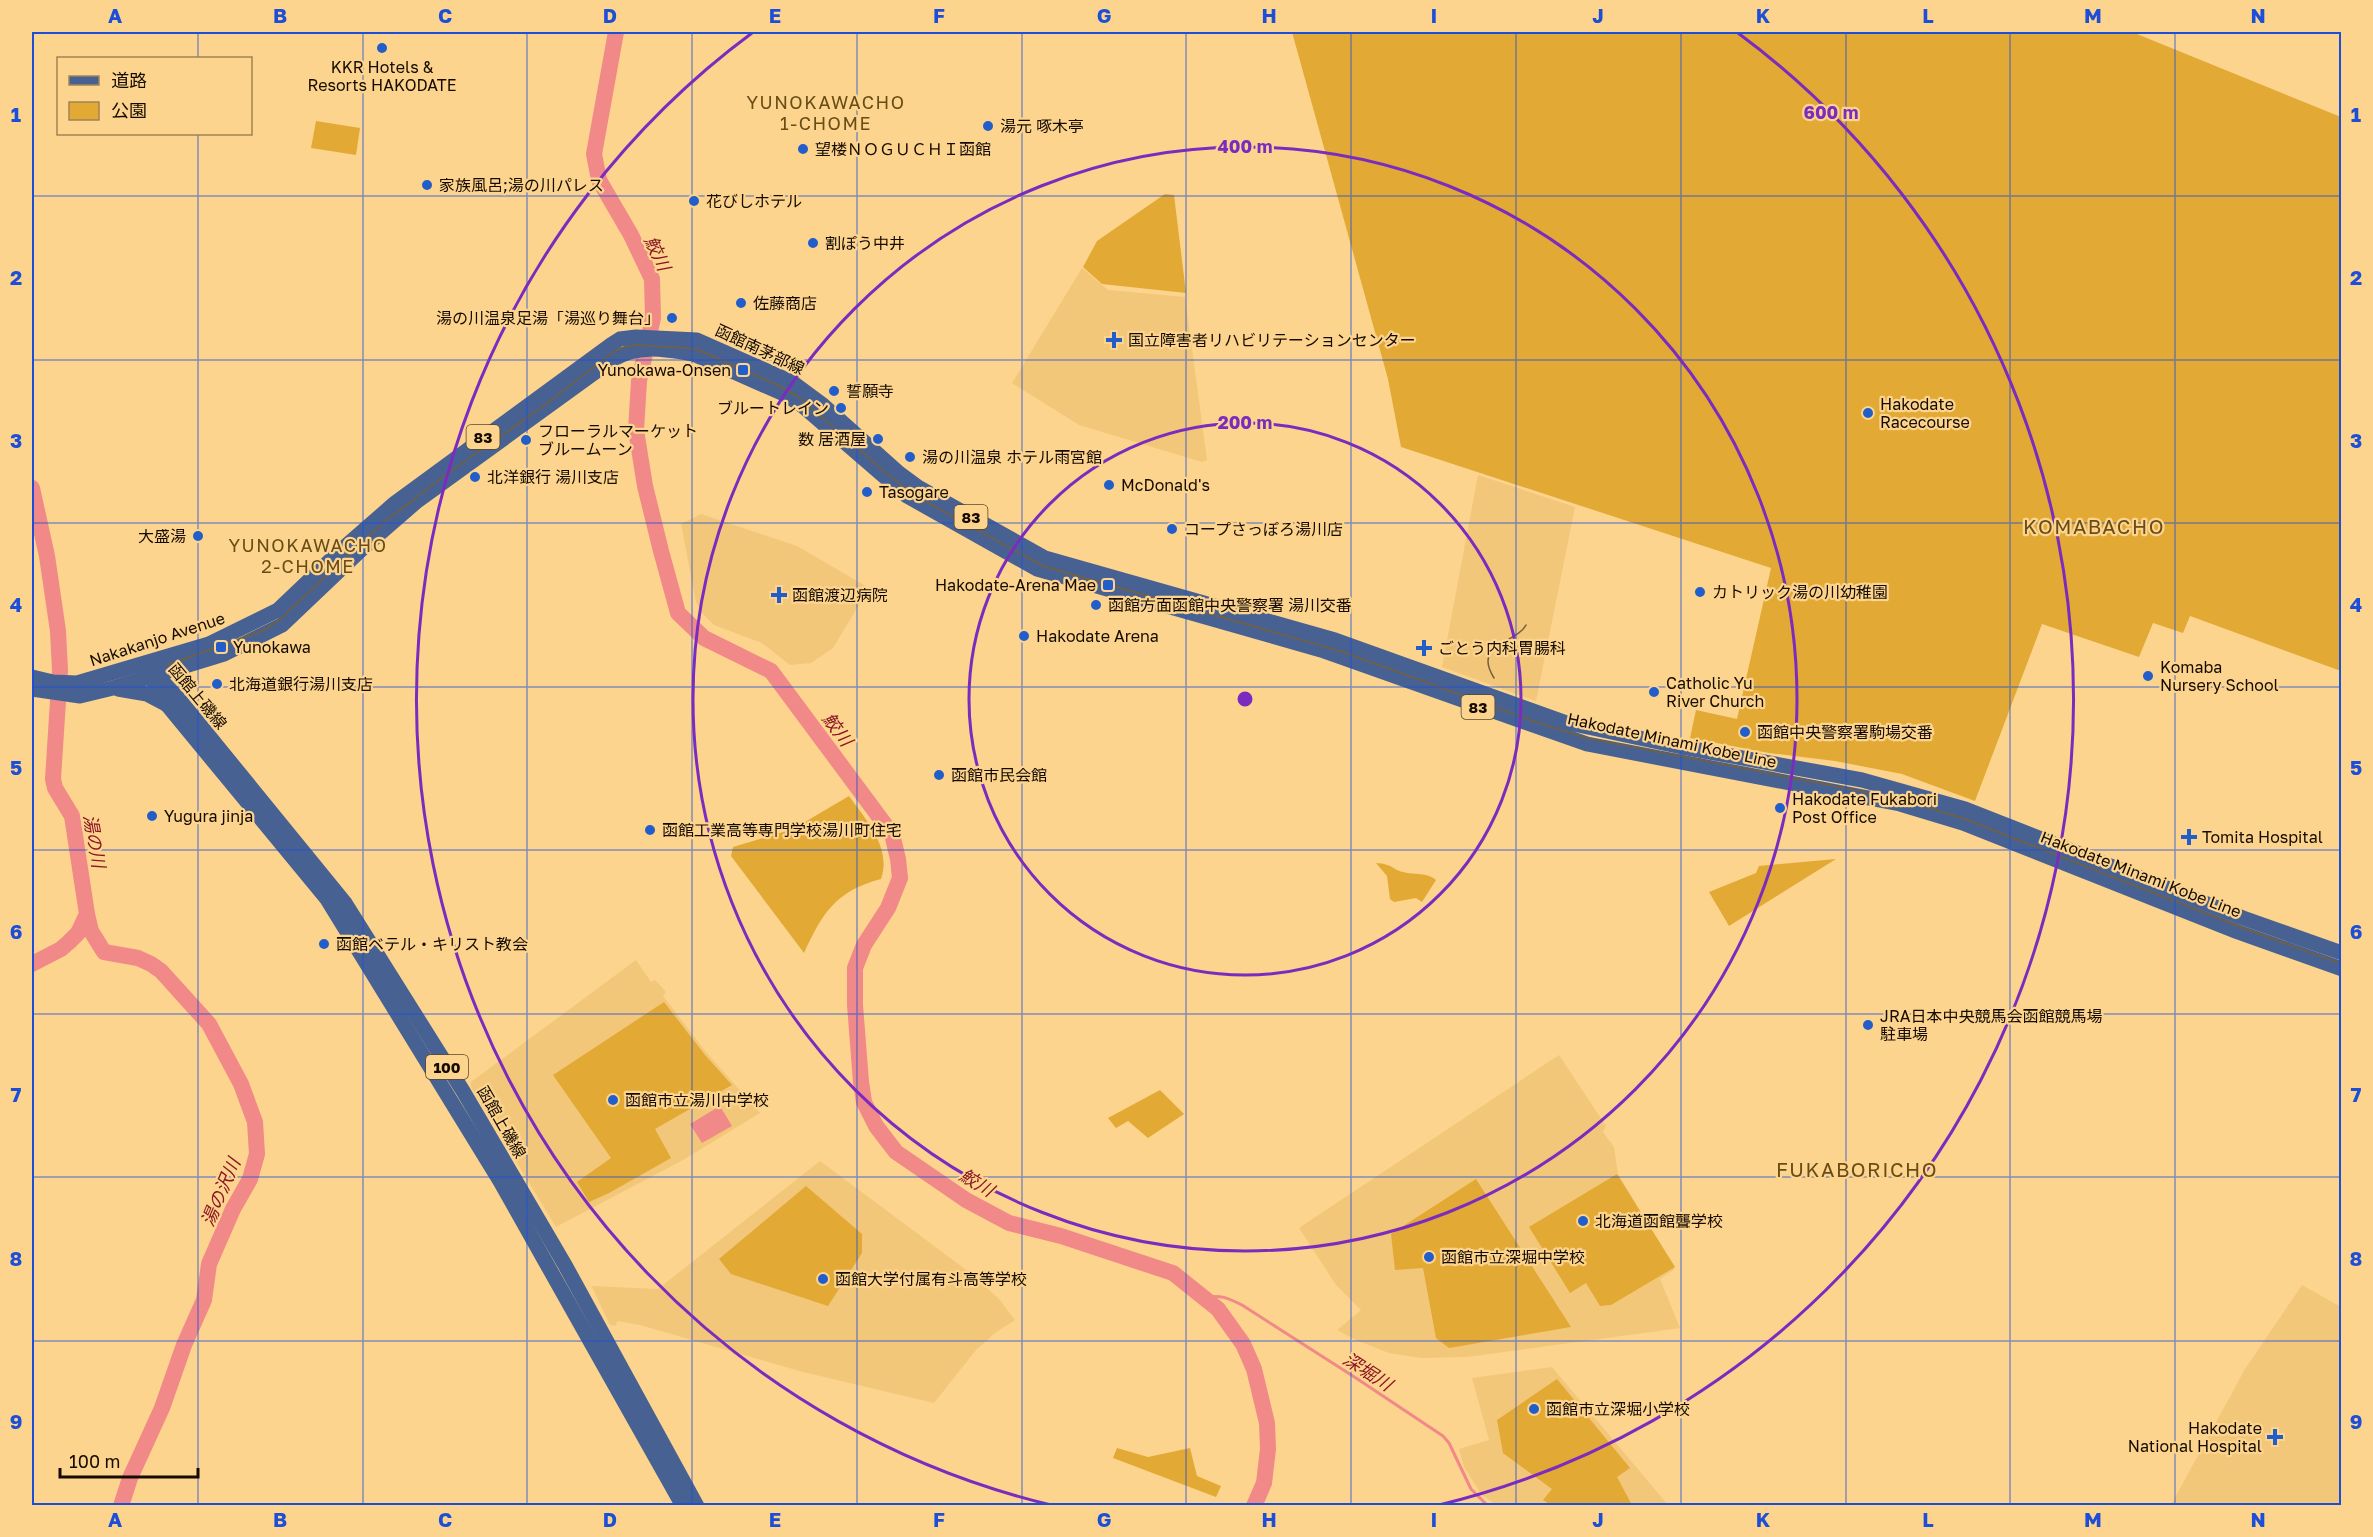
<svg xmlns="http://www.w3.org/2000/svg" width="2373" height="1537" viewBox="0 0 2373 1537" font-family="'Golos Text','Noto Sans JP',sans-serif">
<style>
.built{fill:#f2c779}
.green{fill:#e2a934}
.water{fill:#f18988}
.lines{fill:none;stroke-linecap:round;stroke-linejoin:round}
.stream{stroke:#f18988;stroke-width:3}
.river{stroke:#f18988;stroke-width:16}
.primary{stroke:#476292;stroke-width:15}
.tram{stroke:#76603c;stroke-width:1.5}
.grid{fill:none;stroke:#1d4ed8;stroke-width:1.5;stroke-opacity:0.55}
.ring{fill:none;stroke:#7b2cbf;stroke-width:3}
.poi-dot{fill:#225eca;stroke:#fcd48e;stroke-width:2}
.labels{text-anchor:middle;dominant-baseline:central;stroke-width:4.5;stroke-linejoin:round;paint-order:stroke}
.shield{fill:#fcd48e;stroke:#5a472b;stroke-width:1.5}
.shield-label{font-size:15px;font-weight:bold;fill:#150b00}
.poi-label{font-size:16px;fill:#150b00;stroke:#fcd48e;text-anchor:start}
.street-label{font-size:16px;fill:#150b00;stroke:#fcd48e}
.neighbourhood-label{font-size:18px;letter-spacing:1.5px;fill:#684d16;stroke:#fcd48e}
.water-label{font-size:18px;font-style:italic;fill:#8b1624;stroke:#fcd48e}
.quarter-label{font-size:20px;letter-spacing:1.5px;fill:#684d16;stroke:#fcd48e}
.centre{fill:#7b2cbf;stroke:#fcd48e;stroke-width:3}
.ring-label{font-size:18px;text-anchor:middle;font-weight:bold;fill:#7b2cbf;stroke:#fcd48e;stroke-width:4.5;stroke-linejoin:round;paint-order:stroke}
.neatline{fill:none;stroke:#1d4ed8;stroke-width:2}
.grid-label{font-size:20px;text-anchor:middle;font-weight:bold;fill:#1d4ed8}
</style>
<rect width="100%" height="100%" fill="#fcd48e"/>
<g class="built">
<polygon points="1082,268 1108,290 1185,297 1207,460 1202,462 1079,425 1012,383"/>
<polygon points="1478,475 1575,507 1536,701 1442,667"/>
<polygon points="701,514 797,546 869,588 833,648 811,663 790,665 762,643 714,625 702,613 696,602 681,524"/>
<polygon points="636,960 651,982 655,980 666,992 663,996 706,1052 760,1113 683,1160 556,1227 471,1087 471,1082"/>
<polygon points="1559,1055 1606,1126 1603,1132 1614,1147 1618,1174 1675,1269 1660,1279 1680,1328 1467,1357 1421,1358 1389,1353 1356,1340 1337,1330 1361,1310 1336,1285 1299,1228"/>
<polygon points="820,1161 969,1272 999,1299 1015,1320 995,1333 976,1350 934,1403 803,1372 640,1325 617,1321 616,1326 610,1325 593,1289 592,1286 658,1289"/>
<polygon points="2302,1285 2341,1307 2341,1505 2171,1505 2245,1369"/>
<polygon points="1552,1367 1668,1505 1496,1505 1481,1494 1464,1467 1459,1449 1489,1440 1472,1378"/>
</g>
<g class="green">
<polygon points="1292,32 2132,32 2341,117 2341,671 2190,616 2183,633 2153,623 2139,657 2042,624 1975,801 1902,774 1835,761 1769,753 1690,738 1696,710 1737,719 1771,568 1401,447 1388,379"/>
<polygon points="316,121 360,128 356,155 311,148"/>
<polygon points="1165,194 1174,195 1186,293 1102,284 1083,267 1097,241"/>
<path d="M849 796C866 820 892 848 881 879 836 891 823 912 804 953L731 856 733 847 793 829Z"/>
<polygon points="1836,859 1729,926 1709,892 1756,873 1759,866"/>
<path d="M1376 863C1393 864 1391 869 1403 872 1414 875 1427 872 1436 880L1422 902 1416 898 1394 902 1390 899 1387 876Z"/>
<polygon points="664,1002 705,1055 732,1085 655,1129 671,1158 609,1193 589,1202 577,1182 611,1158 553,1075"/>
<polygon points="1160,1090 1184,1114 1148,1138 1128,1121 1116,1128 1108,1118"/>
<polygon points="1617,1174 1675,1267 1611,1305 1600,1306 1586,1283 1570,1293 1529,1227"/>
<polygon points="1476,1179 1571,1327 1449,1348 1436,1338 1423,1268 1395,1270 1391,1234"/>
<polygon points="806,1186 862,1234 862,1253 828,1306 731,1274 719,1259"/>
<polygon points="1557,1379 1630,1468 1617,1477 1632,1505 1551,1505 1543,1500 1552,1489 1503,1453 1497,1420"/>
<polygon points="1117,1448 1148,1457 1190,1448 1197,1476 1221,1486 1216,1497 1113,1458"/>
</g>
<polygon class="water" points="720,1106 732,1126 702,1143 690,1124"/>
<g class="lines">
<path class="stream" d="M1204 1298C1220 1294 1228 1298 1242 1305L1356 1378 1443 1436 1449 1443 1471 1489 1488 1506"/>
<g class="river">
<polyline points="616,32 594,154 599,180 631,235 652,279 653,318 639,381 636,430 645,486 661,551 678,613 704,638 771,671 892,834 898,859 900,878 888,908 864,945 855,968 855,1005 861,1082 864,1102 876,1126 896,1152 966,1200 1009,1223 1061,1236 1173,1273 1218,1309 1243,1344 1254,1369 1267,1423 1268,1449 1264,1483 1254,1506"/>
<polyline points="32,488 47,556 58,631 60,670 53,779 55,788 72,816 87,914 78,933 69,942 61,949 32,964"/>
<polyline points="87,914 91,931 104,952 138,958 151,964 161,971 209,1024 241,1084 255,1122 257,1154 250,1179 233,1209 209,1264 204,1300 184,1345 162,1408 130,1478 121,1506"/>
</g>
<g class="primary">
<polyline points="152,670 178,698 345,903 463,1091 565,1265 697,1506"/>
<polyline points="149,675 168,706 327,899 500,1181 683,1506"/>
<polyline points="32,677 53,682 77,683 209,644 278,610 339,552 395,503 612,344 620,339 636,337 697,340 792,382 823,405 899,473 918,487 1045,558 1335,640 1564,722 1682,747 1862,780 1965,809 2243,918 2342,953"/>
<path d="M32 689 80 696 113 688 224 654 282 625 363 548 416 502 612 360C637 344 664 349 693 354L786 395 804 407 907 496 1037 569 1321 650 1587 744 1900 804 1963 823 2238 932 2342 969"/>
<polyline points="118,689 147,694 166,704"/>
</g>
<g class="tram">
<polyline points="167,665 262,631 277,622 383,523 444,476 545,405 612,353 621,348 635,345 687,348 698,350 775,384 797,396 891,477 914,495 1043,566 1343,652 1533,721 1586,738 1901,799 1965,819 2240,927 2342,964"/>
<path d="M1494 678C1472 643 1516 644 1526 625"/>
</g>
</g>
<path class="grid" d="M198 32V58M363 32V1506M527 32V1506M692 32V1506M857 32V1506M1022 32V1506M1186 32V1506M1351 32V1506M1516 32V1506M1681 32V1506M1846 32V1506M2010 32V1506M2175 32V1506M198 134V1506M32 196H2342M32 360H2342M32 523H2342M32 687H2342M32 850H2342M32 1014H2342M32 1177H2342M32 1341H2342"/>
<g class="ring">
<circle cx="1245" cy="699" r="276"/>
<circle cx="1245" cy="699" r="552"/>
<path d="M1051 1505A829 829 0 0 1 752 33M1738 33A829 829 0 0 1 1439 1505"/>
</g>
<g class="poi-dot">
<circle cx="382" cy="48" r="6"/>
<circle cx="988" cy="126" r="6"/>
<circle cx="803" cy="149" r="6"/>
<circle cx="427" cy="185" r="6"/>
<circle cx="694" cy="201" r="6"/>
<circle cx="813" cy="243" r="6"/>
<circle cx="741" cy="303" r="6"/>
<circle cx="672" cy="318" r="6"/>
<path d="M1111 331h6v6h6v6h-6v6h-6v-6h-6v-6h6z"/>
<rect x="737" y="364" width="12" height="12" rx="3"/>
<circle cx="834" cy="391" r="6"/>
<circle cx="841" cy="408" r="6"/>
<circle cx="1868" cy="413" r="6"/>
<circle cx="878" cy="439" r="6"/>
<circle cx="526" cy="440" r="6"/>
<circle cx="910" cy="457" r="6"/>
<circle cx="475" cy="477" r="6"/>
<circle cx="1109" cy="485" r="6"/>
<circle cx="867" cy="492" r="6"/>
<circle cx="1172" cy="529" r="6"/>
<circle cx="198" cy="536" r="6"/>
<rect x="1102" y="579" width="12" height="12" rx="3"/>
<circle cx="1700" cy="592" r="6"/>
<path d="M776 586h6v6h6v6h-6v6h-6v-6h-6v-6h6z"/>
<circle cx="1096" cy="605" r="6"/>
<circle cx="1024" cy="636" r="6"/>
<rect x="215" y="641" width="12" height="12" rx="3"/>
<path d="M1421 639h6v6h6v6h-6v6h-6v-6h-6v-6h6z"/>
<circle cx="2148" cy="676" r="6"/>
<circle cx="217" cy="684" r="6"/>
<circle cx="1654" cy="692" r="6"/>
<circle cx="1745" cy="732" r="6"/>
<circle cx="939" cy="775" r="6"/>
<circle cx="1780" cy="808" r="6"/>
<circle cx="152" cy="816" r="6"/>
<circle cx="650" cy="830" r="6"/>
<path d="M2186 828h6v6h6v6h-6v6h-6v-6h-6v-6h6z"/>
<circle cx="324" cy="944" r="6"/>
<circle cx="1868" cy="1025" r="6"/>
<circle cx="613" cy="1100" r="6"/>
<circle cx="1583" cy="1221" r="6"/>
<circle cx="1429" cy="1257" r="6"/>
<circle cx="823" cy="1279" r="6"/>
<circle cx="1534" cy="1409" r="6"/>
<path d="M2272 1428h6v6h6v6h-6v6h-6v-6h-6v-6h6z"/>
</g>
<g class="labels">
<g class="shield">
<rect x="466.5" y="425" width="33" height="24" rx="4.5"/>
<rect x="954.5" y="505" width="33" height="24" rx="4.5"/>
<rect x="1461.5" y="695" width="33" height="24" rx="4.5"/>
<rect x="426" y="1055" width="42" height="24" rx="4.5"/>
</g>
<g class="shield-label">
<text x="483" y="437">83</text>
<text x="971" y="517">83</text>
<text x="1478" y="707">83</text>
<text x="447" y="1067">100</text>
</g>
<g class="poi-label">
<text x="382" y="67" text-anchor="middle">KKR Hotels &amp;<tspan x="382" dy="18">Resorts HAKODATE</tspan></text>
<text x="1000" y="126">湯元 啄木亭</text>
<text x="815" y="149">望楼ＮＯＧＵＣＨＩ函館</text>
<text x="439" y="185">家族風呂;湯の川パレス</text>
<text x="706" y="201">花びしホテル</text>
<text x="825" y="243">割ぽう中井</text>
<text x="753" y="303">佐藤商店</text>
<text x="660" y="318" text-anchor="end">湯の川温泉足湯「湯巡り舞台」</text>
<text x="1128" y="340">国立障害者リハビリテーションセンター</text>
<text x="731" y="370" text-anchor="end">Yunokawa-Onsen</text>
<text x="846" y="391">誓願寺</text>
<text x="1880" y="404">Hakodate<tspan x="1880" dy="18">Racecourse</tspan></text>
<text x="829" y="408" text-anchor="end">ブルートレイン</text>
<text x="538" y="431">フローラルマーケット<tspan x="538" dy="18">ブルームーン</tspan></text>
<text x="866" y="439" text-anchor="end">数 居酒屋</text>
<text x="922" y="457">湯の川温泉 ホテル雨宮館</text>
<text x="487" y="477">北洋銀行 湯川支店</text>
<text x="1121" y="485">McDonald's</text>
<text x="879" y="492">Tasogare</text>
<text x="1184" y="529">コープさっぽろ湯川店</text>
<text x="186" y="536" text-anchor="end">大盛湯</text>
<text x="1096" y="585" text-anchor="end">Hakodate-Arena Mae</text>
<text x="1712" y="592">カトリック湯の川幼稚園</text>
<text x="792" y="595">函館渡辺病院</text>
<text x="1108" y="605">函館方面函館中央警察署 湯川交番</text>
<text x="1036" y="636">Hakodate Arena</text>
<text x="233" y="647">Yunokawa</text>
<text x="1438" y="648">ごとう内科胃腸科</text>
<text x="2160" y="667">Komaba<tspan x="2160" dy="18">Nursery School</tspan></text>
<text x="1666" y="683">Catholic Yu<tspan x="1666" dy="18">River Church</tspan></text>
<text x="229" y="684">北海道銀行湯川支店</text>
<text x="1757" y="732">函館中央警察署駒場交番</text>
<text x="951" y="775">函館市民会館</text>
<text x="1792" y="799">Hakodate Fukabori<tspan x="1792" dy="18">Post Office</tspan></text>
<text x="164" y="816">Yugura jinja</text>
<text x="662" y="830">函館工業高等専門学校湯川町住宅</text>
<text x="2202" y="837">Tomita Hospital</text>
<text x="336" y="944">函館ベテル・キリスト教会</text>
<text x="1880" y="1016">JRA日本中央競馬会函館競馬場<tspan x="1880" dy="18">駐車場</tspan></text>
<text x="625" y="1100">函館市立湯川中学校</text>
<text x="1595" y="1221">北海道函館聾学校</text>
<text x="1441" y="1257">函館市立深堀中学校</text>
<text x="835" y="1279">函館大学付属有斗高等学校</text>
<text x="1546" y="1409">函館市立深堀小学校</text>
<text x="2262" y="1428" text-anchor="end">Hakodate<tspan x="2262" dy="18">National Hospital</tspan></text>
</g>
<g class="street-label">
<text transform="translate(760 349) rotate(25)">函館南茅部線</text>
<text transform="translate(157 639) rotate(-18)">Nakakanjo Avenue</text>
<text transform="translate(198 696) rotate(50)">函館上磯線</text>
<text transform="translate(1672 740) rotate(12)">Hakodate Minami Kobe Line</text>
<text transform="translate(2141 874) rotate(21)">Hakodate Minami Kobe Line</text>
<text transform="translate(502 1122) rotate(60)">函館上磯線</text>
</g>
<g class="neighbourhood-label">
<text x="826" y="102">YUNOKAWACHO<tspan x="826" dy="21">1-CHOME</tspan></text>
<text x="308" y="545">YUNOKAWACHO<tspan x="308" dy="21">2-CHOME</tspan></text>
</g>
<g class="water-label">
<text transform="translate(658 253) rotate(65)">鮫川</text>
<text transform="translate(838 729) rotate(53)">鮫川</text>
<text transform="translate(95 841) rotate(80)">湯の川</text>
<text transform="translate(977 1182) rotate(31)">鮫川</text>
<text transform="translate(220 1192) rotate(-67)">湯の沢川</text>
<text transform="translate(1368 1371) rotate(33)">深堀川</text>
</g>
<g class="quarter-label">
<text x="2094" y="526">KOMABACHO</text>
<text x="1857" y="1169">FUKABORICHO</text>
</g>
</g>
<circle cx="1245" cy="699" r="9" class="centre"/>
<g class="ring-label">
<text x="1831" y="119">600 m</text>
<text x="1245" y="153">400 m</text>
<text x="1245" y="429">200 m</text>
</g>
<rect width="2373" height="1537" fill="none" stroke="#fcd48e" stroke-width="66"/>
<rect x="57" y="57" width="195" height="78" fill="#fcd48e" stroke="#a08455" stroke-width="1.5"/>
<rect x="69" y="76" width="30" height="9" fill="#476292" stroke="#a08455" stroke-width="1.5"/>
<text x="111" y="87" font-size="18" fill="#150b00">道路</text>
<rect x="69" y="102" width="30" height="18" fill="#e2a934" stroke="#a08455" stroke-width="1.5"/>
<text x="111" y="117" font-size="18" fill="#150b00">公園</text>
<path d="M60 1468v9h138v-9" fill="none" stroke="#150b00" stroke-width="3"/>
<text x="69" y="1468" font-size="18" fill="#150b00" stroke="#fcd48e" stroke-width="4.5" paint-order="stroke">100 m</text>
<rect x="33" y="33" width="2307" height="1471" class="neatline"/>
<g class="grid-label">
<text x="115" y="23">A</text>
<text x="280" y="23">B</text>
<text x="445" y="23">C</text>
<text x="610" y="23">D</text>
<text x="775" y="23">E</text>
<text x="939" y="23">F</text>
<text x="1104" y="23">G</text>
<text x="1269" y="23">H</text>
<text x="1434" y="23">I</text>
<text x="1598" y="23">J</text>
<text x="1763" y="23">K</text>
<text x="1928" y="23">L</text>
<text x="2093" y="23">M</text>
<text x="2258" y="23">N</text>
<text x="16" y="122">1</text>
<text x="2356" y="122">1</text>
<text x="16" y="285">2</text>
<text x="2356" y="285">2</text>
<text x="16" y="448">3</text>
<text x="2356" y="448">3</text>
<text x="16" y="612">4</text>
<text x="2356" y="612">4</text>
<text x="16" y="775">5</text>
<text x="2356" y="775">5</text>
<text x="16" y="939">6</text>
<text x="2356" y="939">6</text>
<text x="16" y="1102">7</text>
<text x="2356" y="1102">7</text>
<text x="16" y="1266">8</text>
<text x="2356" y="1266">8</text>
<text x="16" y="1429">9</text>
<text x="2356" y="1429">9</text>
<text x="115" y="1527">A</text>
<text x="280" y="1527">B</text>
<text x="445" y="1527">C</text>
<text x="610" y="1527">D</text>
<text x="775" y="1527">E</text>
<text x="939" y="1527">F</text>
<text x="1104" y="1527">G</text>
<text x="1269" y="1527">H</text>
<text x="1434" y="1527">I</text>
<text x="1598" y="1527">J</text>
<text x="1763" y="1527">K</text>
<text x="1928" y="1527">L</text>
<text x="2093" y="1527">M</text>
<text x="2258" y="1527">N</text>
</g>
</svg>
